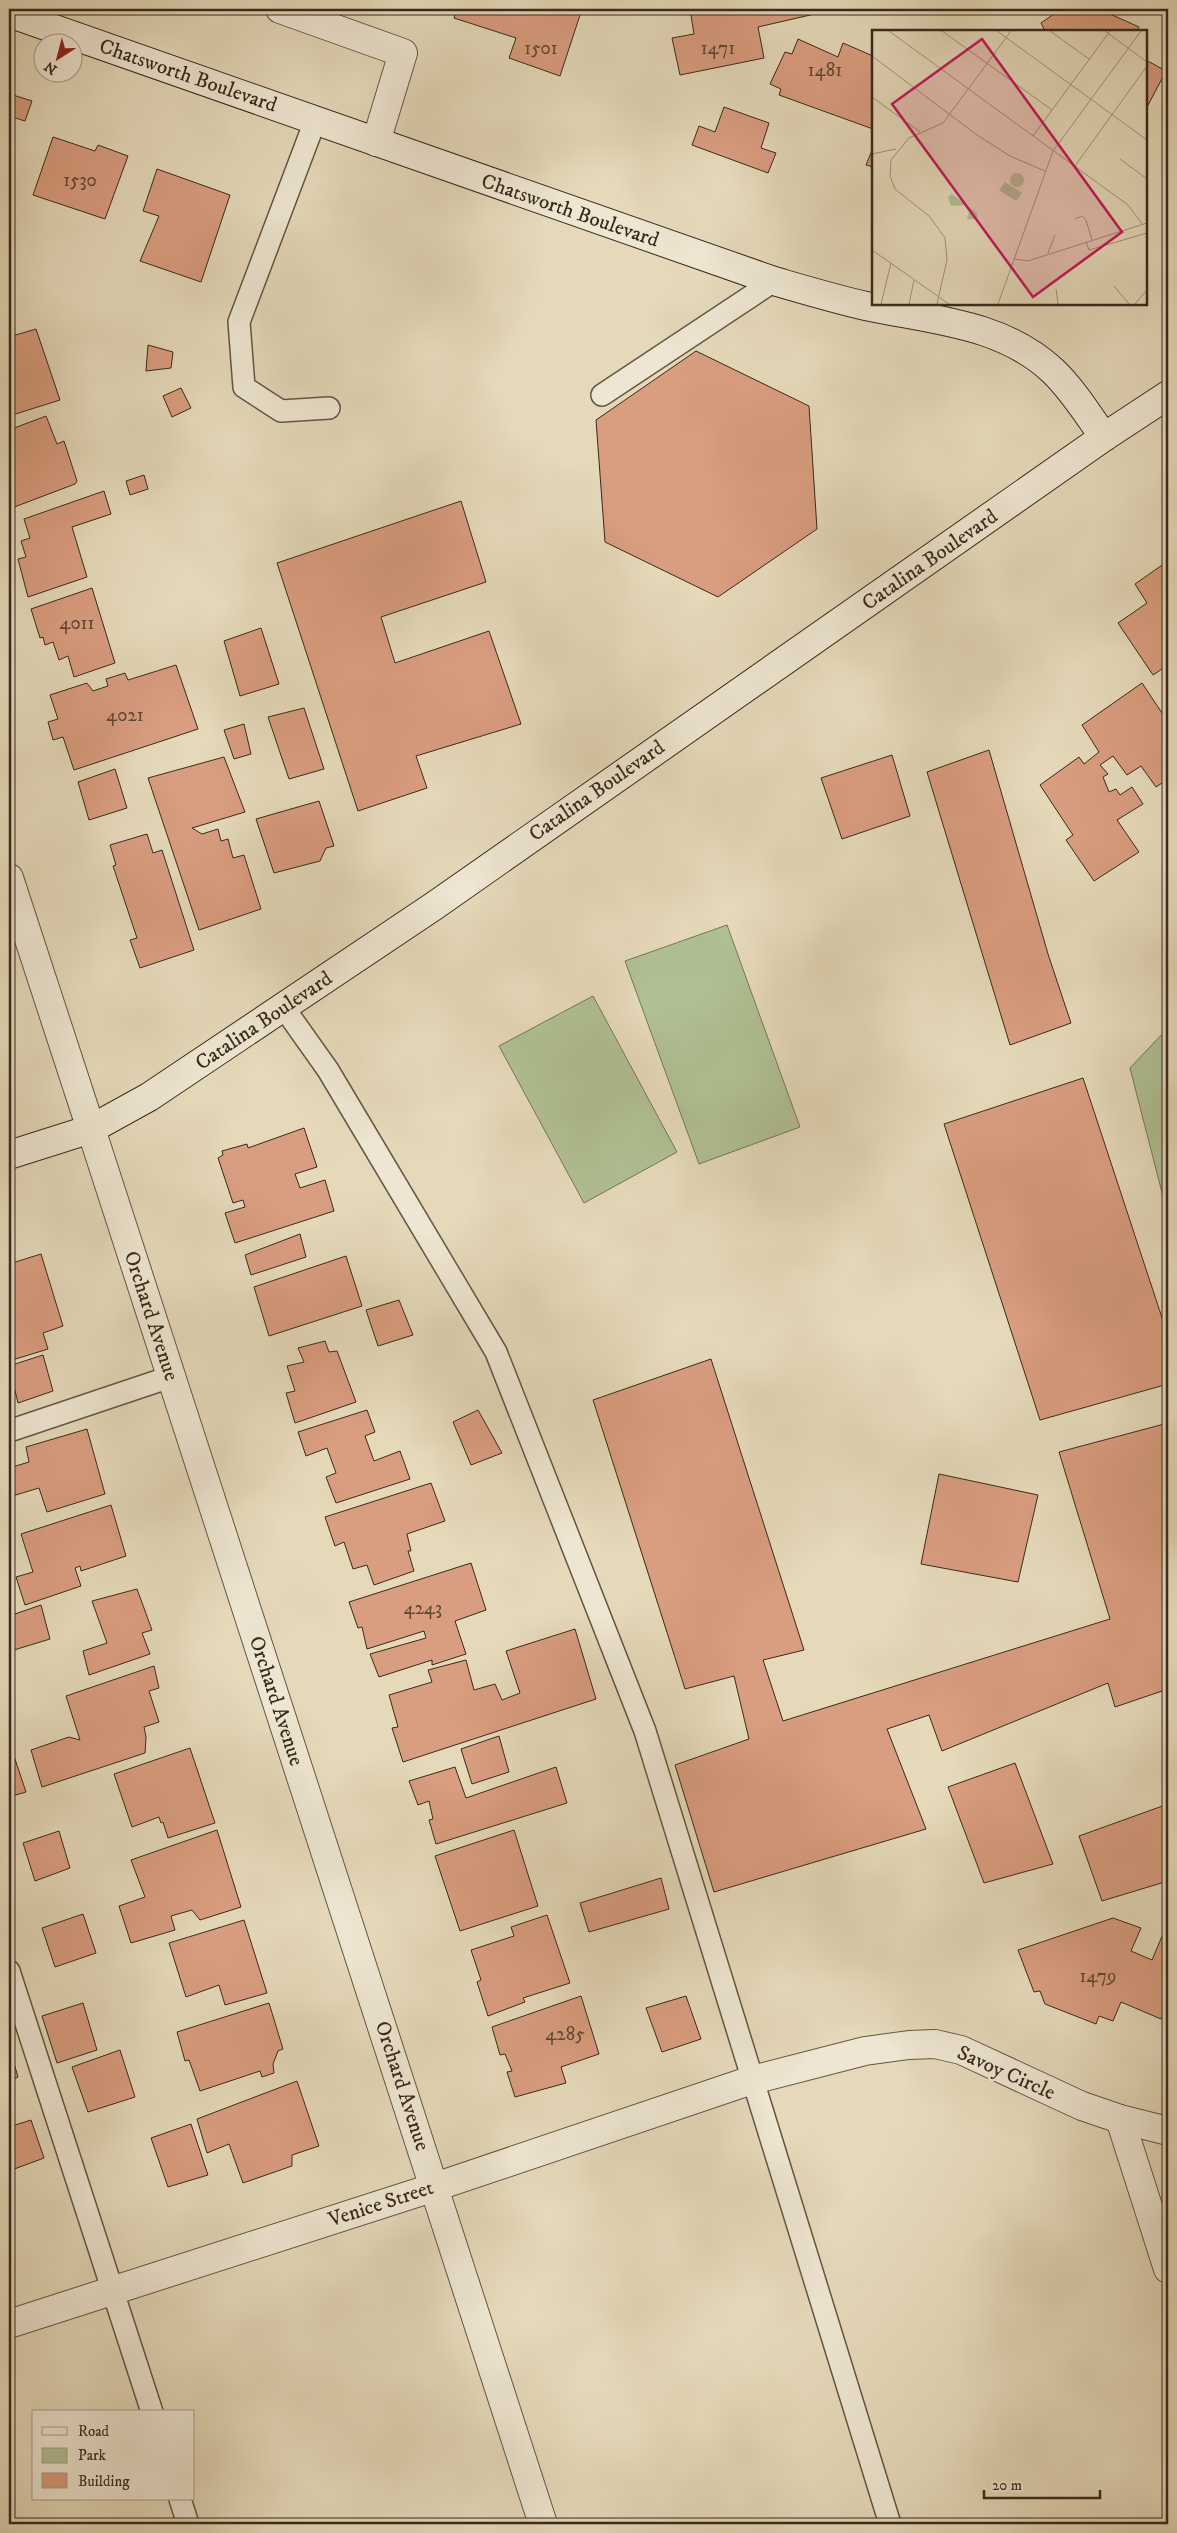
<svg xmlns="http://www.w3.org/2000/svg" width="1177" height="2533" viewBox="0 0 1177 2533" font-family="'IM FELL DW Pica',serif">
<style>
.green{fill:#b0c093;stroke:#747557}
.building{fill:#d99d7f;stroke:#382a1b}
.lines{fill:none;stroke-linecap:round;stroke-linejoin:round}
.service-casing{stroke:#635643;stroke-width:24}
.minor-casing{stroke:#635643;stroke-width:30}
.tertiary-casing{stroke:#635643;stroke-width:30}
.secondary-casing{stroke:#382a1b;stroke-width:30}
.service{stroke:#eee6d2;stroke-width:21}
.minor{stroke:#eee6d2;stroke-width:28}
.tertiary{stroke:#eee6d2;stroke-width:28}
.secondary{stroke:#eee6d2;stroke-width:28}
.labels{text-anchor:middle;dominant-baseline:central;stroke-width:5;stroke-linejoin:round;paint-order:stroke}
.number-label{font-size:19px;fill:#604734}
.street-label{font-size:21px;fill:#382a1b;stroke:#eee6d2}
.inset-road{fill:none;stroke:#a0937a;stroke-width:1}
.view{fill:#c2185b;fill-opacity:0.15;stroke:#c2185b;stroke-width:2.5}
.inset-edge{fill:none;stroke:#382a1b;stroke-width:2.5}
</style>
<rect width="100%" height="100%" fill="#e5d9ba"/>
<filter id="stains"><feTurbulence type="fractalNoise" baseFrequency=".004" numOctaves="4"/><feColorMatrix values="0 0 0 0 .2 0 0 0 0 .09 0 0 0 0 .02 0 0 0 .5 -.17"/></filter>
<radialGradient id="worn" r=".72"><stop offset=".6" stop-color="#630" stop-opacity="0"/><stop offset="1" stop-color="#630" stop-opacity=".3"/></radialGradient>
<g class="green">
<polygon points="727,925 800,1127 699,1164 625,961"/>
<polygon points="593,996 677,1152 584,1203 499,1046"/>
<polygon points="1166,1030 1168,1030 1168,1216 1130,1068"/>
</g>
<g class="building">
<polygon points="457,9 582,9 560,76 509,58 516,38 454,18"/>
<polygon points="690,9 818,9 819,13 758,27 764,58 680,75 672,38 694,34"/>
<polygon points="1061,9 1066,12 1067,9 1099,9 1139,27 1137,31 1040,31 1044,29 1041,23"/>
<polygon points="798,39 838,57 843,43 873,56 873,129 779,95 781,89 770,84 785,52 792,54"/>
<polygon points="1146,60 1166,71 1146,109"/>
<polygon points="10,94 32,101 25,121 9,116"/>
<polygon points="724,107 769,123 761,148 776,153 768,173 692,145 699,126 715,132"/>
<polygon points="53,137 95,151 98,145 128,156 105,219 33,195"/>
<polygon points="873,148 873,167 866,165"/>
<polygon points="157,169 230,195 201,282 140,261 159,216 143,211"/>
<polygon points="36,329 60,400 9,416 9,337"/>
<polygon points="148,345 173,352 171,368 146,371"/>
<polygon points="696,351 809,406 817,529 718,597 605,542 596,420"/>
<polygon points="181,388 191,408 172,417 163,396"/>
<polygon points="46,416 57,444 64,441 77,481 75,484 9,509 9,430"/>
<polygon points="144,475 148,489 130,495 126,481"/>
<polygon points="104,491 111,514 72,527 87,577 28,597 18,559 26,557 21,541 30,538 24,519"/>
<polygon points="461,501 486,582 381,617 395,663 489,631 521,724 416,756 427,788 358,811 277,563"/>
<polygon points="1168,561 1168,665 1153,675 1118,623 1147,603 1135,584"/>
<polygon points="92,588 115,663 74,677 68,656 59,660 53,642 45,645 43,637 40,638 31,609"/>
<polygon points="261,628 279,684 240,696 224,641"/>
<polygon points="176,665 198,729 74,770 63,737 53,740 48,722 58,719 50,695 87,683 93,691 108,686 106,679 125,673 128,680"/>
<polygon points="1142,683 1168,722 1168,765 1166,767 1168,779 1156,787 1141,766 1127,775 1113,756 1100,765 1108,774 1103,777 1109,792 1116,789 1120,795 1132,787 1143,804 1117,820 1139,852 1094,881 1066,840 1073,835 1040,785 1079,757 1084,764 1099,752 1082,725"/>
<polygon points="304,708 324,769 289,779 268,717"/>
<polygon points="244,724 251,754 234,759 224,730"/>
<polygon points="989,750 1048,954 1071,1023 1010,1045 927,772"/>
<polygon points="892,755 910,816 842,839 821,778"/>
<polygon points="224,757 245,812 192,828 202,834 218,829 221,841 228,839 233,858 244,855 261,909 199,930 148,778"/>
<polygon points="115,769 127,808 89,820 78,782"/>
<polygon points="319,801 334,846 326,848 320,861 274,873 256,819"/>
<polygon points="147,834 153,853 162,850 194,950 140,968 130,940 137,938 113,866 116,865 110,845"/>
<polygon points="1083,1078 1168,1336 1168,1384 1040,1420 944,1124"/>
<polygon points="304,1128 317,1167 295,1174 300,1188 325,1180 334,1211 235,1243 225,1213 245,1207 243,1200 233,1203 218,1158 223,1155 222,1151 247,1144 248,1148"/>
<polygon points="300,1234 306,1257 251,1275 245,1255"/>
<polygon points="41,1254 63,1326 43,1333 48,1349 9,1361 9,1264"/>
<polygon points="346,1256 362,1306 269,1336 254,1287"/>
<polygon points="399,1300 413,1335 378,1346 366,1310"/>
<polygon points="325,1341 329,1352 337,1351 356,1402 295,1423 286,1393 295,1391 287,1366 304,1362 298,1348"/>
<polygon points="43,1355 53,1391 18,1403 9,1366"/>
<polygon points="711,1359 804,1650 763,1660 783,1721 1110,1619 1059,1452 1168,1423 1168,1689 1115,1707 1108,1683 942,1751 929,1715 887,1729 926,1829 714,1892 675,1765 749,1739 734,1676 685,1689 593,1400"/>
<polygon points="367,1410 375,1432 365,1436 374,1461 400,1451 410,1479 336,1503 326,1477 336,1473 327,1448 306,1456 298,1432"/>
<polygon points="478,1410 502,1453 471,1465 453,1422"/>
<polygon points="87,1429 105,1494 47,1512 39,1488 9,1497 9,1468 29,1462 26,1447"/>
<polygon points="939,1474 1038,1495 1018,1582 921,1564"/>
<polygon points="431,1483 445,1521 407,1534 411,1551 408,1551 414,1571 374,1585 367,1565 353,1569 344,1542 335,1546 325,1517"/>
<polygon points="111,1505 126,1556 81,1571 80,1566 75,1568 81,1586 25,1605 16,1577 33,1572 21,1534"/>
<polygon points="471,1563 486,1610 455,1621 466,1654 432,1665 432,1660 379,1677 370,1654 426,1638 424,1631 367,1649 362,1627 358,1628 349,1602"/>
<polygon points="137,1589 152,1630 142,1633 150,1654 89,1675 83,1651 107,1643 92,1601"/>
<polygon points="41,1605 50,1639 14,1650 9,1632 9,1616"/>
<polygon points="575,1629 596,1699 403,1762 392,1728 398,1727 389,1695 432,1682 428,1670 466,1660 474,1690 495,1684 502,1700 520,1693 506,1651"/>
<polygon points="154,1666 159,1688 149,1691 159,1722 144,1727 146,1737 145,1753 42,1787 31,1750 69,1737 80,1740 66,1696"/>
<polygon points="499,1736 509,1772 472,1784 461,1749"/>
<polygon points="190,1748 215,1823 168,1838 163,1822 161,1823 159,1817 132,1827 114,1774"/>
<polygon points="12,1750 26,1792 9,1797 9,1751"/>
<polygon points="1015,1763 1053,1864 984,1883 948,1787"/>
<polygon points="455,1767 466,1798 556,1767 567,1803 436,1844 429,1820 433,1819 429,1801 418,1805 409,1781"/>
<polygon points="1168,1804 1168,1881 1102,1901 1079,1836"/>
<polygon points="217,1830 241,1907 200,1920 192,1910 171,1916 175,1930 131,1943 119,1906 145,1897 131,1860"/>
<polygon points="514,1830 538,1906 460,1931 435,1856"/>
<polygon points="59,1831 70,1868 35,1881 23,1843"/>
<polygon points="661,1878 669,1909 589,1932 580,1903"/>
<polygon points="83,1914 96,1953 55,1967 42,1928"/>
<polygon points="547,1915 570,1983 523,1998 525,2002 488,2016 477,1982 481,1980 471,1950 514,1936 511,1927"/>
<polygon points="1113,1918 1141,1928 1131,1951 1152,1960 1168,1922 1168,2006 1161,2019 1121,2002 1113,2021 1099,2016 1096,2024 1045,2004 1040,1991 1034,1992 1018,1950"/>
<polygon points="244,1920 267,1993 225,2005 219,1985 186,1997 169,1943"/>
<polygon points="581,1996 599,2054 561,2067 566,2083 515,2097 507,2072 512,2071 505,2054 500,2055 492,2027"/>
<polygon points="686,1996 701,2039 662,2052 646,2008"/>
<polygon points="83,2003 97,2050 57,2063 42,2016"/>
<polygon points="269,2003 283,2049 278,2051 273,2064 274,2073 262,2077 260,2071 200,2091 189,2060 185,2061 177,2032"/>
<polygon points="9,2046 18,2077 9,2081"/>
<polygon points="120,2050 135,2097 88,2112 72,2067"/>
<polygon points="297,2081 319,2146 292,2155 292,2166 243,2183 229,2144 207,2153 197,2119"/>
<polygon points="31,2120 44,2158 9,2171 9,2127"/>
<polygon points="191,2124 208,2175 168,2187 151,2138"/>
</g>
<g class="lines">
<defs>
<g id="service">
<polyline points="315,121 239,322 244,387 281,411 329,408"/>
<polyline points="602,395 774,281"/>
<polyline points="284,1008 328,1070 496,1352 645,1731 890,2524"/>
<polyline points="9,1431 170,1377"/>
<polyline points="9,1971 152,2412"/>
<polyline points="180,2499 188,2524"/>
</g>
<g id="minor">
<polyline points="280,9 403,53 376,142"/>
<polyline points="9,878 91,1129"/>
<polyline points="1120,2119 1168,2269"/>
<polyline points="9,2324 435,2187 752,2080 865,2051 909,2045 935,2044 961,2050 1082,2106 1120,2119 1168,2131"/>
</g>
<polyline id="tertiary" points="91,1129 543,2524"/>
<g id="secondary">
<path d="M9 13 774 281C805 290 835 299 866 306 931 320 1002 323 1053 371 1073 390 1088 415 1104 437"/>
<polyline points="9,1155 91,1129 149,1097 434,906 1104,437 1168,395"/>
</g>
</defs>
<use href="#service" class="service-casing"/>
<use href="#minor" class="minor-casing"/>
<use href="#tertiary" class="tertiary-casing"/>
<use href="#secondary" class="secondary-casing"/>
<use href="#service" class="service"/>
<use href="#minor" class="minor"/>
<use href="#tertiary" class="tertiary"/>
<use href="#secondary" class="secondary"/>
</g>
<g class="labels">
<g class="number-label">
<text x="541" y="48">1501</text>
<text x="718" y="48">1471</text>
<text x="825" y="70">1481</text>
<text x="80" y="180">1530</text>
<text x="77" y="623">4011</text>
<text x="125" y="715">4021</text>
<text x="423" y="1608">4243</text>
<text x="1098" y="1976">1479</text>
<text x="565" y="2034">4285</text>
</g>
<g class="street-label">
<text transform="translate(188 76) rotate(19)">Chatsworth Boulevard</text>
<text transform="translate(570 211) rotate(19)">Chatsworth Boulevard</text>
<text transform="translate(930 560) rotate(-35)">Catalina Boulevard</text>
<text transform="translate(597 791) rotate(-35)">Catalina Boulevard</text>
<text transform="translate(264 1021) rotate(-34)">Catalina Boulevard</text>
<text transform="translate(151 1316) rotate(72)">Orchard Avenue</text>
<text transform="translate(276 1701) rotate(72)">Orchard Avenue</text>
<text transform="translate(1006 2073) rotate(24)">Savoy Circle</text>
<text transform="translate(402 2086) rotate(72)">Orchard Avenue</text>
<text transform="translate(381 2204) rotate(-18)">Venice Street</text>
</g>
</g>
<g transform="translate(872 30)">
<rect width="275" height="275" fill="#e5d9ba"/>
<path d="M138 150a7 7 0 1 1 14 0a7 7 0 1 1-14 0ZM133 152 150 163 144 171 127 160ZM80 164 105 183V188L95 190 97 181 92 175 79 176 76 167Z" fill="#b0c093"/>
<path class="inset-road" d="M17 1 256 175 271 195M70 1 180 80M125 1 275 110M178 1 217 29M233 1 275 32M0 26 105 105 138 126 173 141M0 67 48 102M161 106 238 1M0 124 24 119M248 129 275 149M203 136 275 36M203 189 210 186 214 190 220 210M214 212 217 220 275 203M0 220 77 274M176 223 183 205M142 229 156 231 275 193M242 256 257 274M184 259 186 274M9 274 19 233M37 274 42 250M65 274 75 230 73 208 57 186 23 159 18 146 19 130 37 108 71 93 139 1M126 274 181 121 269 1M263 274 275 260"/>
<path class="view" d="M110 9 250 202 161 267 20 74Z"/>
<rect width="275" height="275" class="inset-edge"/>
</g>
<rect width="1177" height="2533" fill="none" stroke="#e5d9ba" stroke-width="30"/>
<rect x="10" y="10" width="1157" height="2513" fill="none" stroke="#382a1b" stroke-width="2.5"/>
<rect x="15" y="15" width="1147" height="2503" fill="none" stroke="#382a1b"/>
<rect x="32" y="2410" width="162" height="90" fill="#eee6d2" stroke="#a59b89"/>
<rect x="42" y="2427" width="25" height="8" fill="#eee6d2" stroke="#a59b89"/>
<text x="78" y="2436" font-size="15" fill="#382a1b">Road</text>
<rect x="42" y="2448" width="25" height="15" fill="#b0c093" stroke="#a59b89"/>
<text x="78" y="2460" font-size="15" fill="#382a1b">Park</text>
<rect x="42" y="2473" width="25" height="15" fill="#d99d7f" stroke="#a59b89"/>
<text x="78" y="2486" font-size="15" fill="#382a1b">Building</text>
<g transform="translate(58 58) rotate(216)"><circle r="24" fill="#eee6d2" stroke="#a59b89"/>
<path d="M0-4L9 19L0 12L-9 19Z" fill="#8f2418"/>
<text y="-8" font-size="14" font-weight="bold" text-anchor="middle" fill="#382a1b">N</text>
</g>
<path d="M984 2490v8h116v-8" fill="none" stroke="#382a1b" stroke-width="2.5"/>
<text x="992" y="2490" font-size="15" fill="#382a1b" stroke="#eee6d2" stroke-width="4" paint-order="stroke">20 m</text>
<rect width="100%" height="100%" filter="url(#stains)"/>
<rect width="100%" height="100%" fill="url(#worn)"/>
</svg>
